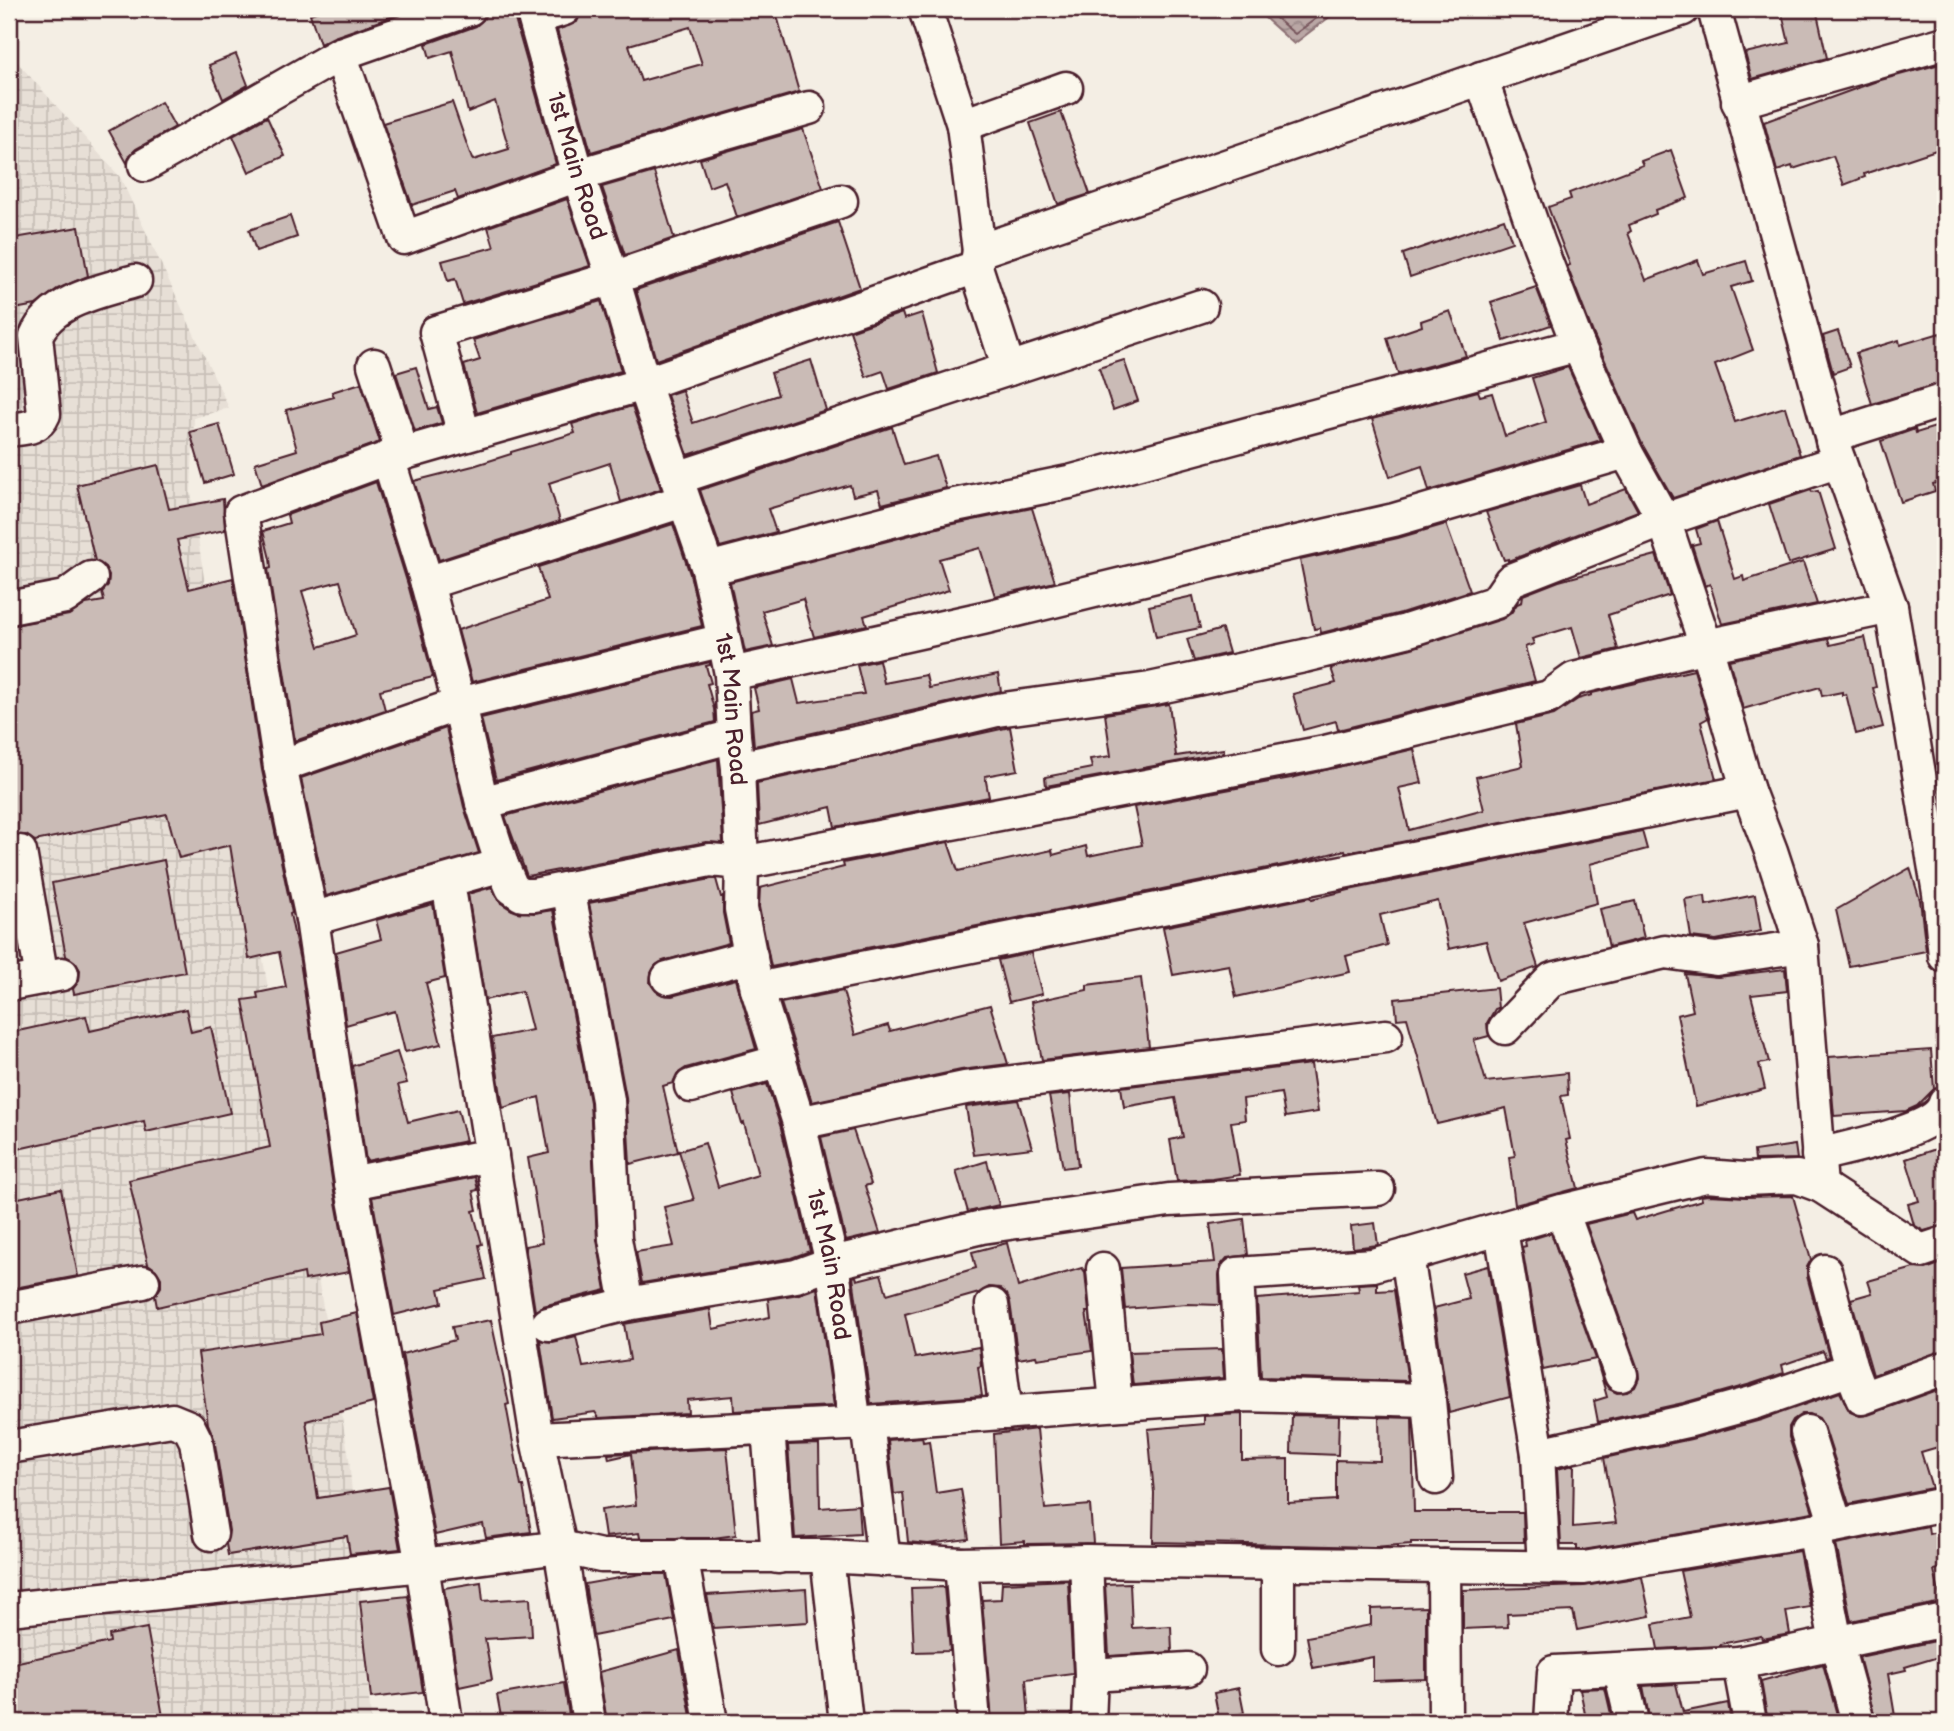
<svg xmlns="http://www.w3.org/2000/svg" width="1954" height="1731" viewBox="0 0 1954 1731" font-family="'Balsamiq Sans',sans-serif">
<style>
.industrial{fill:url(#industrial-grid)}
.water{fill:url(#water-waves);stroke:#8d7174;stroke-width:2}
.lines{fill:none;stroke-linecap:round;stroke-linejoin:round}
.shore{stroke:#77555c;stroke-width:2}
.building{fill:#cabbb6;stroke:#4a1f2b;stroke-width:2;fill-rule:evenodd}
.minor-casing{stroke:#4a1f2b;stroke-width:37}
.minor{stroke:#fbf7ec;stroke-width:32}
.labels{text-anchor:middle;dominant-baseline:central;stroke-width:5;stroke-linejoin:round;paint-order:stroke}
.street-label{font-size:24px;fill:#4a1f2b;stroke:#fbf7ec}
</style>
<defs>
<pattern id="industrial-grid" width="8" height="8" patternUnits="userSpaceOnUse" patternTransform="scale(1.75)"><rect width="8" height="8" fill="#e7dfd6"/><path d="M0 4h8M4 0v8" fill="none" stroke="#c8bfb8"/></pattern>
<pattern id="water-waves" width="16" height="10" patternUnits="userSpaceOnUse" patternTransform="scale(1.75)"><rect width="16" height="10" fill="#baa7a5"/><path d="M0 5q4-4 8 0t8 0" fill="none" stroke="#998787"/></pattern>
</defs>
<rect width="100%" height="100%" fill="#f4eee4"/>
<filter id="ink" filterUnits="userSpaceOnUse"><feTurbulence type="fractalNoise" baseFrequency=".0143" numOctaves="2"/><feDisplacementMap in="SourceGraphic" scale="14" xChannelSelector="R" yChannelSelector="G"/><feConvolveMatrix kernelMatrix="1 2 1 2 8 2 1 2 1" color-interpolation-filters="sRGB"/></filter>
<g filter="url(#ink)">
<polygon class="industrial" points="9,53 120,177 229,408 194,418 191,493 261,948 349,1458 371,1722 9,1722"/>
<polygon class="water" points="1255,9 1340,9 1294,44"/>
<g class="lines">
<polyline class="shore" points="1265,9 1295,34 1329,9"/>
</g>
<g class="building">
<polygon points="325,9 414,9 334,37 320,44 310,14"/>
<polygon points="487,9 512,9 556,164 458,199 455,191 412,205 383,123 452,102 472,159 473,160 509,149 495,101 468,112 452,51 430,58 426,44 476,26 483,20"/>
<path d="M582 9H775L799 92 591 152 557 30 577 22ZM690 27 702 64 641 81 629 45Z"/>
<polygon points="1781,9 1816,9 1827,58 1752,79 1745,53 1789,43"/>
<polygon points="236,54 248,85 223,99 209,65"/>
<polygon points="1940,64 1945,82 1945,147 1864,174 1865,177 1844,185 1833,156 1793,169 1792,166 1777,171 1764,122 1877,81"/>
<polygon points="161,102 175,127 136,149 130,155 127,163 109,131"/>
<polygon points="1061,112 1090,194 1058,204 1030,123"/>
<polygon points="267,117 285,156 249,172 233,136"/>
<polygon points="803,129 823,188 737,217 725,181 709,187 700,159"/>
<polygon points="1671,150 1688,198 1655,210 1656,214 1629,225 1631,231 1628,233 1646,280 1698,260 1703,274 1746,261 1752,281 1731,287 1753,350 1715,365 1735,422 1785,407 1800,455 1673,498 1642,444 1595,338 1567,266 1570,265 1548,207 1571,199 1569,193 1643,165 1641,161"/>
<polygon points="654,172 674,238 625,255 602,187"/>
<polygon points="567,199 590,266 463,304 455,279 448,281 442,261 494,247 488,227"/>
<polygon points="290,216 297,237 256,251 249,230"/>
<polygon points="1504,219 1512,242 1410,277 1403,254"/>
<polygon points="838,222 860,288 656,360 636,290"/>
<polygon points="79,227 88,276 57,289 36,305 9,310 9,239"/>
<polygon points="1536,287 1551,325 1504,341 1491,302"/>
<polygon points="601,301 621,371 477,413 464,365 480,360 473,340"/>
<polygon points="1450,311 1466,356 1398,374 1387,338 1422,326 1421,321"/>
<polygon points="902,313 904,319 922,313 938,373 889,389 883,371 866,377 850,331"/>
<polygon points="1838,331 1850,367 1833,373 1823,336"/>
<polygon points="1940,333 1945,352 1945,382 1872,404 1856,353 1899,340 1900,345"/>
<polygon points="811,360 826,410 688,455 667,395 682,390 693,423 778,395 771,373"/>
<polygon points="1124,360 1138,401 1113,410 1099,368"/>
<polygon points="416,367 429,409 437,407 442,423 415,431 396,373"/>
<polygon points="1568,367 1601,440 1429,491 1422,466 1390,477 1372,419 1478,391 1480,396 1492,393 1505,436 1546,422 1532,378"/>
<polygon points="361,383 380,442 262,485 255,463 297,450 286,410 334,397 332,392"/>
<polygon points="632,406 661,489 621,502 610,463 549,483 560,521 439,560 414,481 473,466 511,454 511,452 575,433 572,424"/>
<polygon points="219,424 234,474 205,483 190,432"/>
<polygon points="1945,424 1945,480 1933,484 1935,491 1901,502 1881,441 1915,429 1916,433"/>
<polygon points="892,427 904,465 936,456 946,488 882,504 878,490 853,496 850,485 768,509 776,532 720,547 700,490"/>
<polygon points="158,465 169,509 223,499 225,530 177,540 189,589 233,578 262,770 292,913 290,914 300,961 333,1186 349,1272 305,1280 304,1273 157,1307 155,1296 161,1287 161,1278 156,1270 148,1264 129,1180 270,1147 243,1000 258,998 257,993 286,987 279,952 249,959 230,845 179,858 167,814 35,841 26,835 9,835 9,626 69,615 86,604 104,601 102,592 108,585 109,575 105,567 95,561 77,485"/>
<path d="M376 482 409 588 433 677 380 690 385 710 295 741 268 569 271 568 270 559 263 531 289 523 287 515ZM340 581 356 635 319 647 302 591Z"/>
<polygon points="1580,485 1586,504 1626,489 1638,511 1508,561 1508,559 1504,560 1486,512"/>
<polygon points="1811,490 1812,492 1818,491 1836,549 1788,564 1769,504"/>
<polygon points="1032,508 1055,582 995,596 980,548 939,559 949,590 864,616 867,625 814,637 803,599 762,611 773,646 745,652 730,582 949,525"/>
<polygon points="1717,521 1735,579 1743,576 1744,581 1803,562 1817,604 1722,624 1710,584 1705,586 1692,545 1700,543 1696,529"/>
<polygon points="673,524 690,574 702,626 472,682 458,630 548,600 538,567"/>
<polygon points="1446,524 1470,591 1401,613 1321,633 1320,628 1314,629 1300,560 1398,538"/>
<polygon points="1656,555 1670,595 1608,615 1618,649 1581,658 1572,627 1532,639 1534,644 1525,647 1535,681 1338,730 1336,721 1303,730 1293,694 1336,683 1331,668 1412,648 1502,619 1511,613 1517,604 1522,602 1523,595 1559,581"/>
<polygon points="1193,596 1200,628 1156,637 1149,606"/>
<polygon points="1222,629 1229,653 1194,661 1187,639"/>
<polygon points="1865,637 1876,687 1873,688 1883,727 1856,734 1846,694 1842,695 1842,692 1822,696 1820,687 1743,709 1729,660 1828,639 1830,645"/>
<polygon points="879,660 884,683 926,675 929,688 998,674 1001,691 754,746 751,711 759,709 754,688 793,679 799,703 864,694 857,665"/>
<polygon points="710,662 710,665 706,666 711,683 707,684 714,709 715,722 496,780 481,718"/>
<polygon points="1694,670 1708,718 1701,722 1716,779 1346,853 1345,850 1303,861 771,967 759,907 760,888 844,867 843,863 948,842 958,871 1052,850 1053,855 1086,846 1088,856 1142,845 1134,807 1291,778 1414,749 1422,783 1399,788 1409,830 1484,810 1476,777 1523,766 1516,724 1554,715 1578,699 1592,695 1592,693"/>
<polygon points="1169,704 1176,756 1224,749 1224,753 1046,786 1045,777 1092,768 1090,759 1111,756 1105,714"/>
<polygon points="1010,727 1018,770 985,776 989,797 835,827 831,807 759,825 757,783"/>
<polygon points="446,728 464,807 479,853 326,896 301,778"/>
<polygon points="718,759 723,843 706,842 527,876 505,816"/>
<polygon points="1642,831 1647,849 1590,864 1597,903 1524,923 1538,967 1498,981 1486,941 1449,949 1438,901 1380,915 1387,945 1346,956 1350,972 1236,997 1229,965 1173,975 1163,927 1311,897 1312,899 1349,890"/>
<polygon points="164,860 185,972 74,994 73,989 79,981 80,970 75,962 66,956 52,883"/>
<polygon points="1910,868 1920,900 1926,951 1849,966 1836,910"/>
<polygon points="711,879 716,879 721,897 723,897 723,913 729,943 663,961 656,965 651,973 650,983 656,991 663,995 672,996 736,979 756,1049 686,1068 677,1074 673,1083 663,1086 678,1152 630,1164 626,1097 589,903"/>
<polygon points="492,887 501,903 512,910 534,913 553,910 590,1102 597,1240 606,1290 543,1306 535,1311 525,1246 542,1243 528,1158 549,1153 539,1097 503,1108 492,1038 532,1030 522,991 485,1000 468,894"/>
<polygon points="1755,895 1761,931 1716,940 1691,937 1685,899 1705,896 1706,905"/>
<polygon points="1635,901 1644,938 1609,947 1600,909"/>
<polygon points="433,904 445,978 426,983 441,1044 405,1052 395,1011 346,1025 336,952 381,939 376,920"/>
<polygon points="1031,953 1042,994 1009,1002 998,960"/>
<polygon points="1785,969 1787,991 1751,995 1769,1062 1759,1064 1765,1089 1696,1106 1677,1015 1693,1011 1685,974 1718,977"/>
<polygon points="1141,978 1149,1047 1042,1060 1031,1002 1087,990 1087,985"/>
<polygon points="1496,988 1498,1008 1495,1009 1487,1023 1489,1036 1474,1040 1486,1082 1567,1073 1568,1095 1561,1096 1570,1139 1566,1140 1578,1188 1515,1205 1509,1157 1515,1156 1506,1108 1437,1124 1407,1018 1397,1019 1395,999"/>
<polygon points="843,991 855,1035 888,1025 890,1031 990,1005 1008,1064 961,1070 812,1102 781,1003"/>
<polygon points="186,1009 191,1032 211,1027 230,1113 146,1132 144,1121 9,1151 9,1033 86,1016 90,1031"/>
<polygon points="1931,1050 1934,1089 1917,1106 1906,1111 1834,1116 1829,1057"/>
<polygon points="397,1052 407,1083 398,1085 408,1122 458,1110 466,1141 366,1161 352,1066"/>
<polygon points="1311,1064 1318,1112 1285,1117 1281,1093 1243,1099 1245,1120 1231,1122 1240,1175 1213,1179 1177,1181 1170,1140 1183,1137 1175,1098 1124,1107 1121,1087"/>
<polygon points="767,1084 781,1128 810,1251 791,1258 642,1283 636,1252 674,1246 664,1207 694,1200 679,1151 705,1143 718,1187 758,1175 744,1123 742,1124 733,1093"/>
<polygon points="1070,1094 1078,1166 1063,1168 1049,1096"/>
<polygon points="1018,1100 1032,1148 974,1155 966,1107"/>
<polygon points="853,1130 871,1184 865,1186 880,1233 846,1241 821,1137"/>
<polygon points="1795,1145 1797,1159 1755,1160 1754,1151"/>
<polygon points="1945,1146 1945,1225 1924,1231 1914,1225 1908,1204 1919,1201 1906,1159"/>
<polygon points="987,1161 999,1205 968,1212 956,1171"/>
<polygon points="475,1177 478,1190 473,1191 477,1210 473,1211 482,1244 479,1245 486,1279 439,1289 442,1303 394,1315 372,1197"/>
<polygon points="61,1189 78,1276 9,1289 9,1200"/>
<polygon points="1708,1195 1746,1197 1793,1196 1811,1260 1807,1267 1807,1276 1829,1357 1826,1358 1823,1351 1782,1365 1784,1373 1751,1384 1683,1403 1598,1422 1594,1401 1607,1397 1597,1362 1604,1382 1609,1389 1617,1393 1627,1392 1635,1387 1639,1378 1638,1369 1586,1224 1632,1213 1635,1220 1702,1200 1701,1196"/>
<polygon points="1244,1219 1248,1255 1227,1258 1221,1265 1219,1275 1220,1305 1187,1304 1125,1309 1121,1268 1215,1262 1210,1224"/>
<polygon points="1375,1223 1378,1245 1353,1248 1351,1226"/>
<polygon points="1551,1233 1596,1359 1543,1370 1522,1247 1526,1246 1525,1241"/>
<polygon points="1007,1243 1018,1287 1082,1268 1085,1272 1089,1312 1086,1312 1092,1351 1037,1359 1036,1356 1018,1359 1010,1302 1007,1294 1000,1288 989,1287 979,1293 905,1314 915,1358 979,1347 981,1366 978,1367 982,1396 871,1404 853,1277 856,1276 857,1280 881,1274 887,1294 976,1268 972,1252"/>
<polygon points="1945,1262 1945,1350 1873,1375 1851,1299 1872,1293 1868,1281 1914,1268 1926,1269"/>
<polygon points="1488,1266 1510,1397 1449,1413 1434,1308 1469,1299 1462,1273"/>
<polygon points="1377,1283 1377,1291 1394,1290 1408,1381 1261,1377 1257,1299 1359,1291 1358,1284"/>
<polygon points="817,1288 834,1406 734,1411 733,1396 687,1400 688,1413 599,1418 595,1412 552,1418 540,1340 552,1342 576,1336 583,1367 630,1360 624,1324 710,1309 713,1329 770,1317 768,1299 799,1294"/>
<polygon points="357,1313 373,1403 306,1421 318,1498 389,1487 400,1549 350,1554 347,1536 228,1555 226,1544 229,1531 214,1438 208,1424 198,1353 321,1334 319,1322"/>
<polygon points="491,1320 509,1404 506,1405 521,1486 523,1486 531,1532 486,1538 483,1524 435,1535 402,1354 455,1340 452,1327"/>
<polygon points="1222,1349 1224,1378 1133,1385 1129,1352"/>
<polygon points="1943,1388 1945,1445 1921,1452 1932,1488 1849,1504 1824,1426 1819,1418 1810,1414 1802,1414 1793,1420 1789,1427 1789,1437 1813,1512 1583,1550 1577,1550 1577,1545 1561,1545 1557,1469 1574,1465 1573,1527 1616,1523 1604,1458 1691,1439 1761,1420 1840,1392 1850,1412 1860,1416 1868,1415"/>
<polygon points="1242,1414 1242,1460 1288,1459 1288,1503 1336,1500 1336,1460 1380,1461 1379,1417 1412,1418 1414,1512 1523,1512 1524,1542 1411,1542 1411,1544 1374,1547 1153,1542 1154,1493 1148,1429 1204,1424 1204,1416"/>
<polygon points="1292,1415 1339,1416 1338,1455 1291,1453"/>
<polygon points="1037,1429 1045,1509 1090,1505 1093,1543 1025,1544 1025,1541 999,1543 994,1434"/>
<polygon points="922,1437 923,1442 929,1441 936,1493 961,1489 969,1539 928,1544 908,1542 903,1493 894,1494 888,1440"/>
<polygon points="819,1444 820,1508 858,1505 860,1534 795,1538 788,1445"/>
<polygon points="727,1448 736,1535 713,1538 640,1538 639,1533 605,1537 601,1510 636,1505 631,1454 609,1459 608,1454"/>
<polygon points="1928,1526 1929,1534 1945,1530 1945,1567 1934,1570 1941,1602 1851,1621 1836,1544"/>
<polygon points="1799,1551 1810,1607 1786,1611 1790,1634 1762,1639 1761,1636 1720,1644 1720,1646 1658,1649 1653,1624 1690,1617 1680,1571"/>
<polygon points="641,1574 666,1574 674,1620 593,1636 585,1584"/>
<polygon points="1642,1577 1650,1616 1577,1630 1573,1611 1507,1614 1508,1627 1463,1629 1463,1590 1584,1586"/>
<polygon points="1068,1580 1073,1673 1026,1679 1029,1719 992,1721 982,1600 1001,1599 1002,1583"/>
<polygon points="481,1582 483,1601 530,1598 532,1636 485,1639 492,1680 459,1687 444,1588"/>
<polygon points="1130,1583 1132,1628 1171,1626 1172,1652 1109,1656 1105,1584"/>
<polygon points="944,1587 950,1651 914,1652 911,1588"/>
<polygon points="806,1589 808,1622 713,1628 707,1595"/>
<polygon points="408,1596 423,1692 371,1698 360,1601"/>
<polygon points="1426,1607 1426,1679 1373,1681 1373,1657 1313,1668 1307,1637 1371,1625 1371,1609"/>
<polygon points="147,1628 164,1722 9,1722 9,1664 110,1642 109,1635"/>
<polygon points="1945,1639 1945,1655 1905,1667 1906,1670 1888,1674 1896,1722 1876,1722 1859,1657"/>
<polygon points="679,1650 692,1722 607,1722 599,1672"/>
<polygon points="1823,1664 1839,1722 1768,1722 1761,1681"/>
<polygon points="564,1683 570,1722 502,1722 497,1695"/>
<polygon points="1676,1684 1683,1712 1728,1703 1731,1722 1650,1722 1643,1686"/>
<polygon points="1239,1688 1244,1713 1219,1718 1214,1693"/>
<polygon points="1605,1688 1611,1714 1586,1719 1580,1689"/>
</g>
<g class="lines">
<defs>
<g id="minor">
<polyline points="469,9 340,54 404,238 578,175 809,108"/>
<path id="s1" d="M532 9 578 175 613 278 644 384 708 569 724 640 731 674 734 736 738 768 742 863 741 909 757 989 799 1123 832 1263 855 1424"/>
<polyline points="925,9 963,125 979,251"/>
<polyline points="1714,9 1831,436 1945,400"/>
<polyline points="535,18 564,9"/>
<polyline points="1738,102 1945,43"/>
<polyline points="963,125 1066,88"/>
<polyline points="145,165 340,54"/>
<polyline points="374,365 403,454"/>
<polyline points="1009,369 1201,306"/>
<path d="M9 430C23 428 38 429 44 414L36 336C51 300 101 291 135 281"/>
<polyline points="464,435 436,332 613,278 841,201"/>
<polyline points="1832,441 1891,607 1939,893 1945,956"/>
<polyline points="388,458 427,583 459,704 482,803 502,865 512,888 522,895 534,895 710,860 742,863 1325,752 1549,697 1574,679 1706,646 1664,520 1626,452"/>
<polyline points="677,478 1009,369 976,267"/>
<polyline points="708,569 945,507 1069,482 1578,345 1539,244 1481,78"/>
<polyline points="427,583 683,501"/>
<polyline points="9,608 65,597 91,578"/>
<polyline points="731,674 983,618 1275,547 1394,520 1626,452 1578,345"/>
<polyline points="280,766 459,704 724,640"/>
<polyline points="738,768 880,738 997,710 1150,689 1304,656 1406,631 1496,602 1511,580 1664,520 1839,461"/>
<polyline points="482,803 734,736"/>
<polyline points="9,854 20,852 42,978"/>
<polyline points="448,882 537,1439 560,1547 589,1722"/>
<polyline points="568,888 608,1100 615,1239 627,1304"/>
<polyline points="312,919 502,865"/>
<polyline points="668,978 751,956"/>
<polyline points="9,984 62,974"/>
<polyline points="757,989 1748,791"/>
<polyline points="1505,1028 1552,979 1665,952 1716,959 1802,946"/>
<polyline points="691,1086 780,1061"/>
<polyline points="799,1123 965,1088 1386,1036"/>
<path d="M1818 1155C1845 1148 1938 1131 1945 1103"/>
<polyline points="351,1183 492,1155"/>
<polyline points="1821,1186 1802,946 1771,851 1748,791 1706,646 1891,607"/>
<polyline points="1562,1211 1621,1375"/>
<polyline points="1501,1230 1538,1454 1687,1421 1756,1402 1851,1369 1862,1398 1945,1368"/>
<polyline points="1407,1255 1429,1400 1436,1478"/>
<polyline points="1103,1269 1116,1404"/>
<polyline points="1825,1271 1851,1369"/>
<polyline points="992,1305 1006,1413"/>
<polyline points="9,1308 143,1282"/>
<polyline points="548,1324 627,1304 796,1276 832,1263 982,1227 1169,1200 1378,1189"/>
<polyline points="1243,1395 1237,1274 1373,1265 1562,1211 1706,1176 1745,1179 1797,1177 1821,1186 1921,1251 1945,1243"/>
<polyline points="867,1423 884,1560"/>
<polyline points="768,1428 778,1557"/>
<polyline points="1807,1432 1836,1525"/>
<polyline points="537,1439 867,1423 1243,1395 1429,1400"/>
<polyline points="9,1447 172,1420 189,1427 196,1441 211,1534"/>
<polyline points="1538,1454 1544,1567"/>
<polyline points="1814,1530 1836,1642 1858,1722"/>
<polyline points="681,1555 711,1722"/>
<polyline points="827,1557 846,1722"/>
<polyline points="1086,1561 1091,1675 1089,1722"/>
<polyline points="961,1564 974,1722"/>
<polyline points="1278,1564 1278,1649"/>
<polyline points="1444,1566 1445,1720"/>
<polyline points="9,1609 422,1565 560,1547 601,1556 827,1556 961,1564 1086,1561 1584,1568 1814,1530 1945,1504"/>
<polyline points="1620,1670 1632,1722"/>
<polyline points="1091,1675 1188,1669"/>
<polyline points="446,1722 422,1565 351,1183 312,919 280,766 241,512 388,458 644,384 976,267 979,251 1683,9"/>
<polyline points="1551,1722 1554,1672 1739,1663"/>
<polyline points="1750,1722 1739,1663 1945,1620"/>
</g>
</defs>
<use href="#minor" class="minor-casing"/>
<use href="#minor" class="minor"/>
</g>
</g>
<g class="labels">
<g class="street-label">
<text stroke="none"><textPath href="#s1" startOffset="163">1st Main Road</textPath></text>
<text stroke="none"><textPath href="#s1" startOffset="730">1st Main Road</textPath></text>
<text stroke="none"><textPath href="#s1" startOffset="1297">1st Main Road</textPath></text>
</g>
</g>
<rect width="1954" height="1731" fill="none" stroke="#fbf7ec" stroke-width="35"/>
<rect x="18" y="18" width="1919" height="1696" fill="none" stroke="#4a1f2b" stroke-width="2.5" filter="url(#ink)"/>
</svg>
